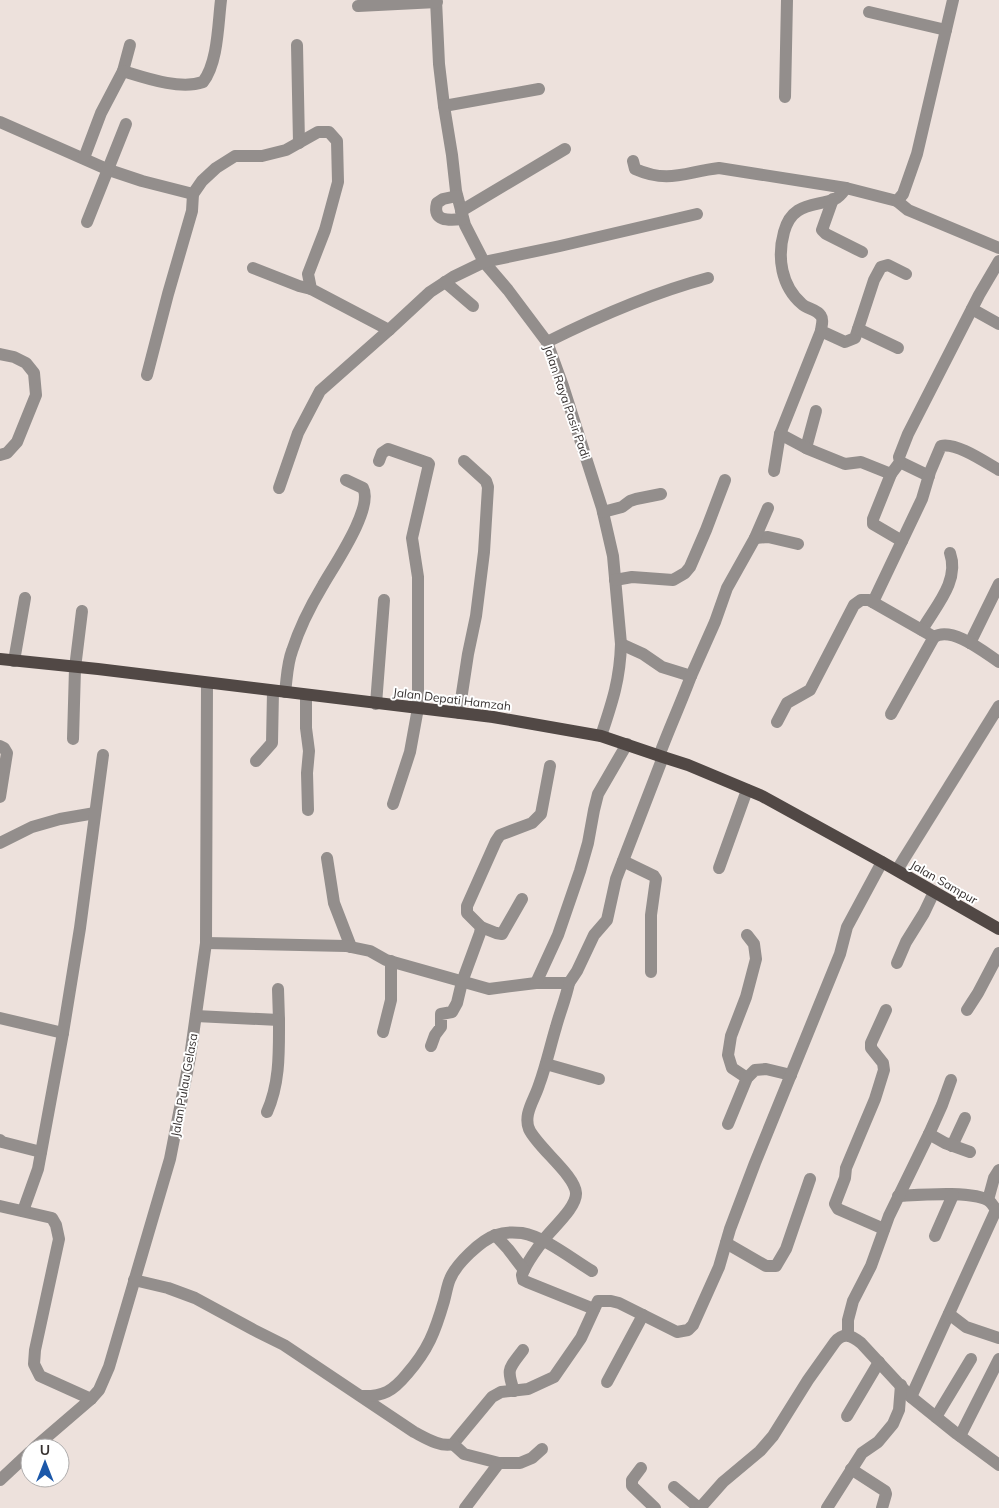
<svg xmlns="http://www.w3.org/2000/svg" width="999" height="1508" viewBox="0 0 999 1508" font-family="Mulish,sans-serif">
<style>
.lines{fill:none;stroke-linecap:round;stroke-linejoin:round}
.minor{stroke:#938e8c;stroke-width:12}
.major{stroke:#514845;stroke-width:12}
.labels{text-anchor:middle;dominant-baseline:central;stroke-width:4;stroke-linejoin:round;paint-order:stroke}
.street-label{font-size:12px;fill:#373231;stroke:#fff}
</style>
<rect width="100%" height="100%" fill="#ede1dc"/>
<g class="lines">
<g class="minor">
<path d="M436 0 439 64 444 106 452 155 456 191 465 225 484 262 508 290 547 342 563 386 602 508 613 556 621 644C620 680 612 703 601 736"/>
<polyline points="358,6 437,2"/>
<polyline points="869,12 946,30"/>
<polyline points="297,45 299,143"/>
<polyline points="123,71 130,45"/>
<polyline points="785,97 787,0"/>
<polyline points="444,106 539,89"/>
<polyline points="0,122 109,170 142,181 193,194 202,181 216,168 235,156 262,156 286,150 318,132 329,132 337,141 338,182 325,230 308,274 311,289 389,330 430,292 453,277 484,262 560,246 697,214"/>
<path d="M84 158 101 113 123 71C146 78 180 90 203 82 218 63 218 24 221 0"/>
<path d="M633 161 635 169C669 184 685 172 719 168L846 188 897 201 903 194 917 154 953 0"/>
<path d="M846 188C843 192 840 197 835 199 814 207 792 202 784 232 777 257 781 286 802 304 807 309 817 309 821 316 824 320 821 327 821 331L845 342 855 338 874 280 881 267 888 265 906 274"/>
<path d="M457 196 443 199 437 203C432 223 451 220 463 219"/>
<polyline points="833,199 822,230 826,234 862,252"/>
<polyline points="897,201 908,210 999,248"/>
<polyline points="461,211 565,149"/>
<polyline points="87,222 126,124"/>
<polyline points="253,268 299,286 311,289"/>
<polyline points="445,282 473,306"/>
<polyline points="972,309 999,324"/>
<polyline points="858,329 898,348"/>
<path d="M547 342C599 316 652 293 708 278"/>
<polyline points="0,354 14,357 26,363 34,373 36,395 17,442 7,453 0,455"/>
<polyline points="147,375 168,294 192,211 193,194"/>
<polyline points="780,434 821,331"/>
<polyline points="806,448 816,411"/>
<polyline points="379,461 382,453 388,449 428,463 429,464 412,538 418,577 418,708 410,752 393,804"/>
<polyline points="900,462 929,476"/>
<polyline points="774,471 780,434 808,449 845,464 861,462 891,474"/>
<polyline points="279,488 298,433 320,391 389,330"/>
<polyline points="603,512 622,507 630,501 636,499 661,494"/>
<polyline points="755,538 768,537 798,544"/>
<polyline points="902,541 873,524 873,519 891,474 900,462 899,457 908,434 979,295 999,261"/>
<polyline points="615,580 632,577 673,580 685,573 690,567 706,530 725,480"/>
<path d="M873 602 922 499 930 472 941 446C956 442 985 462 999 470"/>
<path d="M922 630C935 607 960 581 950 553"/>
<polyline points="970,643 999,584"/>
<polyline points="621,644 643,654 662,667 691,676 715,622 727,588 755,538 768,508"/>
<polyline points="14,661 25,598"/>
<path d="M285 692C287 679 287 664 292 651 299 629 311 605 323 585 333 567 374 508 363 488L346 480"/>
<polyline points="306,695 306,728 309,751 307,773 308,810"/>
<polyline points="376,704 384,600"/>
<polyline points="459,713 468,654 476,616 484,552 488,487 486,481 464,461"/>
<polyline points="891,714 934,637"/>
<path d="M777 722 787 703 810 690 854 605 861 600H869L934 637C952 626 984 652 999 662"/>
<polyline points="73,739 75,668 82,611"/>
<polyline points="0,746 4,748 7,753 0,797"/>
<path d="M659 756C669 729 681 703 691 676"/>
<polyline points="256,761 272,743 273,691"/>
<polyline points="0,843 32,827 60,819 95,813"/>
<polyline points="327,858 334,903 351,947"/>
<polyline points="623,861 654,876 656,879 651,915 651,972"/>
<polyline points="719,868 747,790"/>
<polyline points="897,870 999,706"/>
<polyline points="481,927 496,933 502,934 522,899"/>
<polyline points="747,935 754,944 756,959 746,997 731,1036 728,1055 732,1068 747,1078"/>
<path d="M206 943 346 946 370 951 386 960 489 989 536 983H569C566 998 560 1012 556 1027 550 1047 546 1066 539 1085 536 1095 530 1104 528 1114 527 1119 527 1124 529 1129 537 1147 575 1175 576 1193 577 1208 550 1230 542 1242 535 1252 526 1263 522 1275L523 1280 527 1282 594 1309"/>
<polyline points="897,963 906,942 924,913 934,892"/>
<polyline points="536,983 558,935 580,871 588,843 594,810 598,794 627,744"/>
<polyline points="569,983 577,971 594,935 607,920 616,879 663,757"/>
<polyline points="278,989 279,1020"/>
<polyline points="967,1010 978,993 999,953"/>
<path d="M196 1016 279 1020C279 1052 280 1083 267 1112"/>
<polyline points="0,1018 63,1033"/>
<polyline points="383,1032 391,1000 391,961"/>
<polyline points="431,1046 435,1035 441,1027 441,1014 452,1012 457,1003 462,982 480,933 481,927 467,913 467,906 496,841 500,835 532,823 541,814 550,766"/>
<polyline points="546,1064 599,1079"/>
<polyline points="728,1124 747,1078 755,1070 766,1069 791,1075"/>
<polyline points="929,1134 942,1105 951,1080"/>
<polyline points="0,1140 2,1142 41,1152"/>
<polyline points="952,1146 965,1118"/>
<path d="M898 1196C918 1195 974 1190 989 1201 992 1203 994 1207 996 1210L911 1397"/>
<polyline points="988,1200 994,1178 999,1170"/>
<polyline points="0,1206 52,1218 56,1225 59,1239 35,1350 34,1364 40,1376 91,1399"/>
<polyline points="23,1211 38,1169 63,1033 80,928 103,755"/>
<polyline points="884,1229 838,1209 835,1204 845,1178 846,1168 875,1099 884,1070 883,1063 871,1048 871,1043 886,1010"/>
<polyline points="495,1235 508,1249 524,1270"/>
<polyline points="935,1236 953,1195"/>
<polyline points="726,1243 766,1266 776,1266 786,1249 810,1179"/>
<path d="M134 1280 168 1288 195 1298 254 1330 284 1345 414 1432C424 1437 441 1448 453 1444L492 1397 501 1392 528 1389 554 1377 581 1338 598 1301H611L619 1303 677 1332 688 1330 693 1325 719 1267 730 1229 755 1163 840 954 847 927 882 862"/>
<polyline points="949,1314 966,1327 999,1338"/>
<polyline points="848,1335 848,1320 853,1301 871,1266 889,1216 929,1134 945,1143 970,1152"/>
<polyline points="607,1382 643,1315"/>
<path d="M514 1391C506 1368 509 1369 523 1350"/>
<path d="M361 1396C383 1397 393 1391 407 1374 428 1350 435 1332 444 1301 446 1294 447 1286 450 1279 456 1264 481 1240 496 1235 504 1232 513 1232 522 1233 545 1237 572 1259 592 1271"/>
<polyline points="847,1416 879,1362"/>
<polyline points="936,1417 971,1359"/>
<polyline points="960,1436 999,1359"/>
<polyline points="453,1444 464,1454 499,1463 520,1463 532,1458 542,1449"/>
<polyline points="34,1448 91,1399 99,1390 109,1367 170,1159 190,1057 206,943 207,683"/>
<polyline points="641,1468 632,1480 632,1486 655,1508"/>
<polyline points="851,1469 885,1491 886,1494 882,1508"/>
<polyline points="0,1480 30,1452"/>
<polyline points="674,1487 699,1508"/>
<polyline points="465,1508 499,1463"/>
<path d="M700 1508 723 1482 760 1451 773 1436 808 1380 835 1342C843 1332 851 1335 861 1343L911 1397 957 1434 999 1465"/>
<polyline points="827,1508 862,1453 878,1442 893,1424 899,1410 901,1385"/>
</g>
<polyline class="major" points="0,659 98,669 493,717 601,736 663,757 688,765 762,796 882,862 999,929"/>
</g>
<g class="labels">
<g class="street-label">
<text transform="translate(567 402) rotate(71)">Jalan Raya Pasir Padi</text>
<text transform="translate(452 699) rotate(7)">Jalan Depati Hamzah</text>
<text transform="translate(944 882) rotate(30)">Jalan Sampur</text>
<text transform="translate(184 1085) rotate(-80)">Jalan Pulau Gelasa</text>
</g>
</g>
<g transform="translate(45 1463)"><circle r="24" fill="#ffffff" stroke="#afadad"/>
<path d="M0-4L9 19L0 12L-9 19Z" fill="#1c58a9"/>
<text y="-8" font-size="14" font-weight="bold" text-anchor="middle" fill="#373231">U</text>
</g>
</svg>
